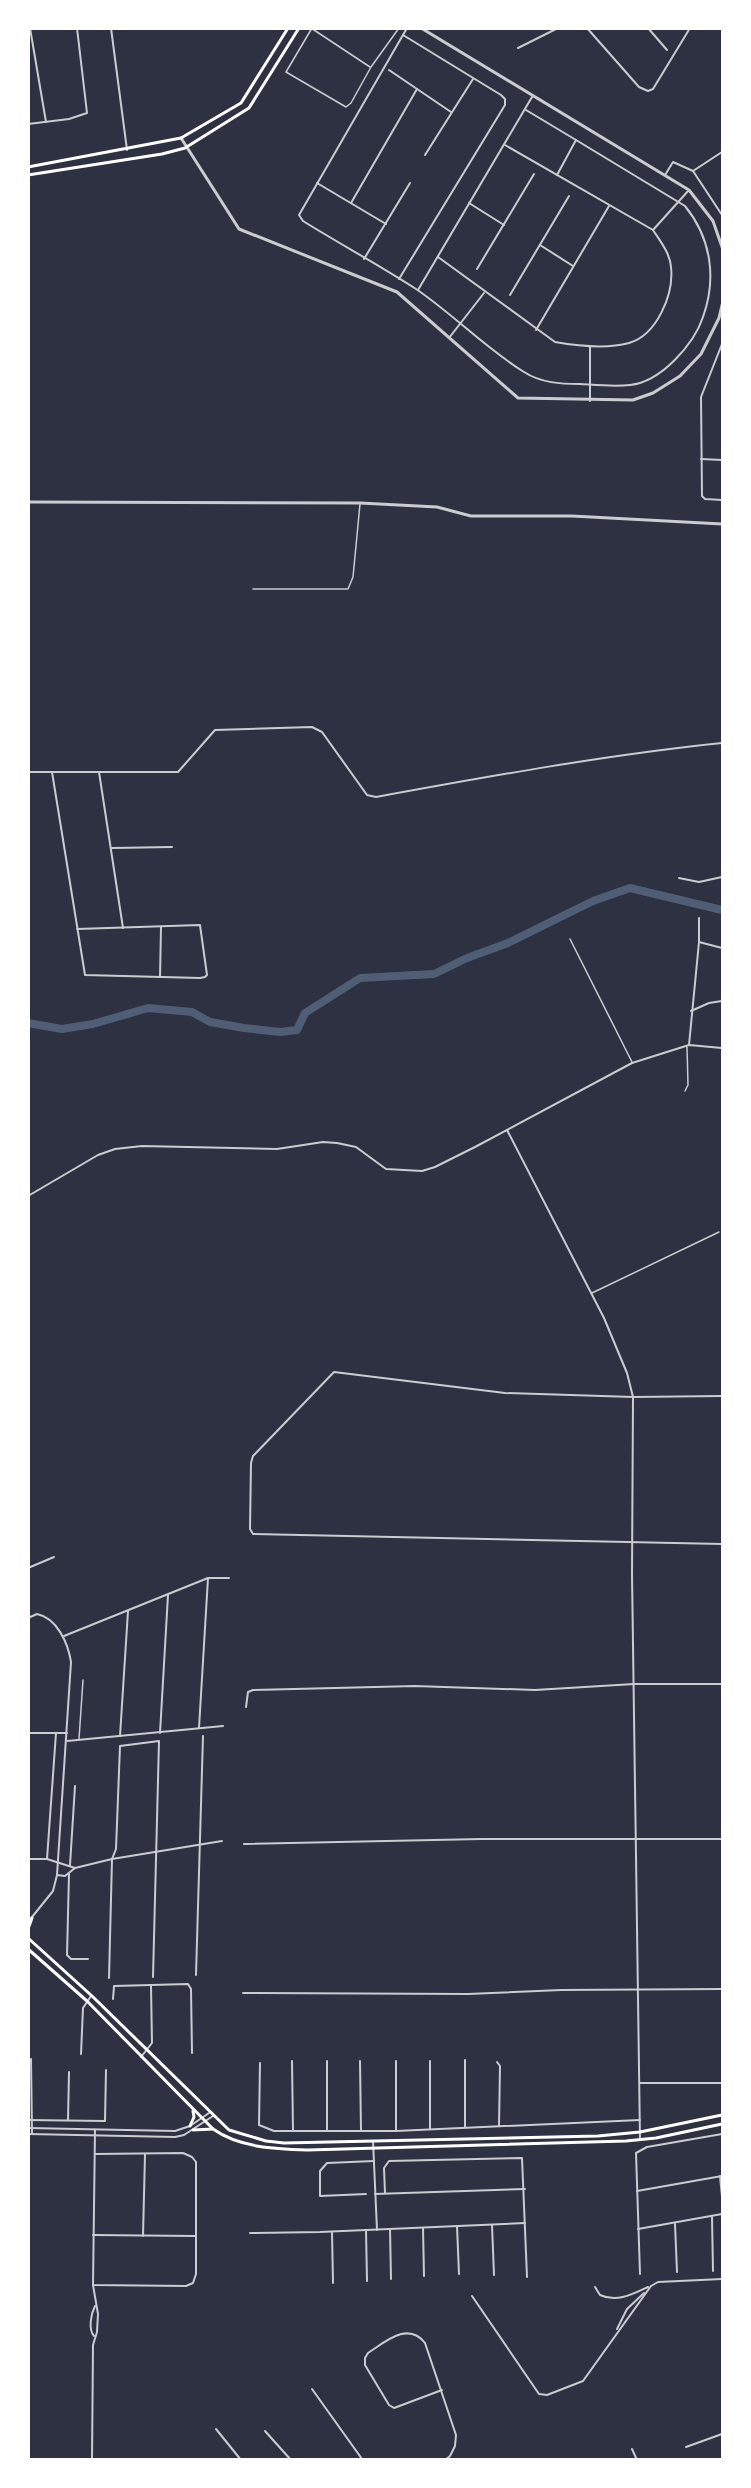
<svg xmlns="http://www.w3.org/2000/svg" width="751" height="2488" viewBox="0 0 751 2488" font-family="'Alegreya Sans',sans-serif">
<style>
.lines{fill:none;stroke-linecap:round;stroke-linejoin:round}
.river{stroke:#4f5d75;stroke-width:8}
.service{stroke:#caccd0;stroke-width:1.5}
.minor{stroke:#caccd0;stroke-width:2}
.tertiary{stroke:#caccd0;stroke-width:3}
.secondary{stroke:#fff;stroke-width:3}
</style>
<rect width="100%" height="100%" fill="#2d3142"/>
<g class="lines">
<polyline class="river" points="28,1023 62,1029 93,1024 148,1008 192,1012 210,1022 244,1028 280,1032 297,1030 305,1013 360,978 434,974 467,958 508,943 593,901 630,888 722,910"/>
<g class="service">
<polyline points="311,28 370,67"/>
<polyline points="312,28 286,72 346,107 351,103 371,67 399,28"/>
<polyline points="253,589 348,589 353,577 360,504"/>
<polyline points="570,939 632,1062"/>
<polyline points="685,1091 688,1085 687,1047"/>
<polyline points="592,1293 719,1232"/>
<polyline points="79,1739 83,1680"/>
</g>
<g class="minor">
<polyline points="30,28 46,122"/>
<polyline points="111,28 127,150"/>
<path d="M407 28 299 215 303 221C340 244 379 265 416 289 453 314 485 348 524 372 541 383 561 384 580 384 596 385 614 387 630 385 661 382 694 344 703 317 717 278 711 238 685 206L576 140"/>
<polyline points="587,28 639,87 648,91 653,89 690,28"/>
<polyline points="648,28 667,50"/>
<polyline points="518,48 558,28"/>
<polyline points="389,70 451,112"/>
<polyline points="526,110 576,140 557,175"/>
<polyline points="28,124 69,119 87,113 77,28"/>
<polyline points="425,155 473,79"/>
<polyline points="693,171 722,152"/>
<polyline points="665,175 673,162 693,171 722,215"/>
<polyline points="317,183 386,224"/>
<polyline points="351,203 417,89"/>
<polyline points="469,203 504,225"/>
<polyline points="653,230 689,190"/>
<polyline points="540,245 573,266"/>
<path d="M438 257 555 342C578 346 607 349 629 343 657 335 674 294 671 267 670 253 660 241 653 230L505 145"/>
<polyline points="364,259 410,183"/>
<polyline points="477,269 534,174"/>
<polyline points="399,279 505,105 505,99 501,95 403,35"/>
<polyline points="418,290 532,97"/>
<polyline points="510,295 569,196"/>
<polyline points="536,330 609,206"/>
<polyline points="449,338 484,293"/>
<polyline points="722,344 701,397 702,496 705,499 722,500"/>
<polyline points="590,401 590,347"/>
<polyline points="701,459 722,460"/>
<path d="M28 772H178L215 730 312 727 322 732 367 795 376 797C491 776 606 755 722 743"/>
<polyline points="52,772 85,975 200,978 205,977 207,975 200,925 77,929"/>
<polyline points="99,772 123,928"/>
<polyline points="112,848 172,847"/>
<polyline points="679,878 699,882 722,877"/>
<polyline points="699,942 722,948"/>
<polyline points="160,977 161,927"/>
<polyline points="691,1011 709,1003 722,1001"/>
<polyline points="689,1045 699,942 699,918"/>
<polyline points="507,1130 604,1318 627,1373 633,1397 632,1574 640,2139"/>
<polyline points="28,1196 98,1155 115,1149 142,1146 277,1149 323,1142 337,1143 356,1147 386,1169 422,1171 435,1167 475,1147 632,1063 689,1045 722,1048"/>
<polyline points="722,1396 633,1397 505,1393 334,1372 253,1456 251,1463 250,1529 253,1534 722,1544"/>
<polyline points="28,1568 54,1557"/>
<path d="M28 1618 37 1614C57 1618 68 1643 71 1662L57 1875 53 1891 28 1922"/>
<polyline points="64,1636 208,1578 229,1578"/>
<polyline points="246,1707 248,1692 253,1690 415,1686 535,1690 634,1684 722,1684"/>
<polyline points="199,1728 208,1578"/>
<polyline points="28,1733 67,1733"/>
<polyline points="160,1733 168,1595"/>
<polyline points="120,1736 128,1611"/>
<polyline points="67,1741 223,1726"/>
<polyline points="244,1844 482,1839 722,1839"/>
<polyline points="28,1859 47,1859 75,1868"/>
<polyline points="47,1859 56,1733"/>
<polyline points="70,1865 75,1786"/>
<polyline points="69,1874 67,1955 71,1959 88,1959"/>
<polyline points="57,1875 65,1876 75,1868 112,1859 222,1841"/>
<polyline points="196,1975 203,1736"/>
<polyline points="109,1978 112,1859 116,1849 120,1746 159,1741 153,1977"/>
<polyline points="243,1993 468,1994 561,1990 722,1989"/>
<polyline points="113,1999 114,1986 188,1984 191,1989 192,2053"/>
<polyline points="81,2054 83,2008 91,1996"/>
<polyline points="141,2057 152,2043 151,1986"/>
<polyline points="31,2059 32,2134"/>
<polyline points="292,2061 293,2131"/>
<polyline points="327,2061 327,2131"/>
<polyline points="360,2061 361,2131"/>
<polyline points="396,2061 396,2131"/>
<polyline points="497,2062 500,2066 499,2126"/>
<polyline points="260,2063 259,2125 274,2131 396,2131 640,2120"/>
<polyline points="640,2083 722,2083"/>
<polyline points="28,2120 105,2121 106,2070"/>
<polyline points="68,2120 69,2072"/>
<polyline points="465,2127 465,2060"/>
<polyline points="28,2128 175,2131 190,2126 209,2113"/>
<polyline points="430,2129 430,2061"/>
<polyline points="28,2134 175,2137 184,2135 213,2116"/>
<polyline points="373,2141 377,2230"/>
<polyline points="95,2154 183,2153 192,2157 196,2162 196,2274 193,2283 186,2286 93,2285 95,2130"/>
<polyline points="720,2176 722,2197"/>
<polyline points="637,2191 722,2176"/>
<polyline points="385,2193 384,2168 389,2161 522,2158 527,2277"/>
<polyline points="366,2194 320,2196 320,2171 327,2163 374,2161"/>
<polyline points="375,2194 525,2189"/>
<polyline points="712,2217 713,2271"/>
<polyline points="675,2224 677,2272"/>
<polyline points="492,2225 494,2275"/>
<polyline points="457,2226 459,2274"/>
<polyline points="423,2228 424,2276"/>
<polyline points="390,2229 391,2279"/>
<polyline points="638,2229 722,2214"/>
<polyline points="366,2230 367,2281"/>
<polyline points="332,2232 333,2283"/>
<polyline points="250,2233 320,2232 525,2223"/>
<polyline points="93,2235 195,2236"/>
<polyline points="143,2236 145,2154"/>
<polyline points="640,2274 636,2153 647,2147 722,2134"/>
<path d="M595 2287 600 2295C617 2303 633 2294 648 2287"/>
<polyline points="472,2296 539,2394 547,2395 583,2381 651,2286 658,2282 722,2279"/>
<polyline points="617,2329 627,2309 644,2293"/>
<path d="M94 2336C88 2329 91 2314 95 2306"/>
<polyline points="312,2389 362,2459"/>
<path d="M442 2390 394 2408 389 2405 365 2365V2358L368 2353C385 2342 408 2321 425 2343L456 2435 455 2446 450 2456 445 2460"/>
<polyline points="216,2429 241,2460"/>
<polyline points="265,2431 291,2460"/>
<polyline points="686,2447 722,2434"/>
<polyline points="632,2449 637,2460"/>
<polyline points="92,2460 93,2345 97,2332 98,2314 93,2285"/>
<polyline points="361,2460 378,2460"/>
</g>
<g class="tertiary">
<polyline points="421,28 689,190 713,221 722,247"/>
<polyline points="181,138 239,229 397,292 518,398 633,400 653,393 680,376 701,354 719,318 722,305"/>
<polyline points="28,502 360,503 437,507 471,516 572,516 722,524"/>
</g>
<g class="secondary">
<polyline points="28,167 181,138 241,103 288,28"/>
<polyline points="28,175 162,154 185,148 249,108 299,28"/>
<polyline points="28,1929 32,1918"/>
<polyline points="28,1938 92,1996 229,2130 266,2141 284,2143 598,2136 640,2132 722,2115"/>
<path d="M28 1949 87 2001 213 2129C240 2148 276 2149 308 2150L626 2141 656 2138 722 2124"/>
<polyline points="190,2126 194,2117 193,2111"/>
<polyline points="193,2130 213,2129"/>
</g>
</g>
<rect width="751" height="2488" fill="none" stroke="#ffffff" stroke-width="60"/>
</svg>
